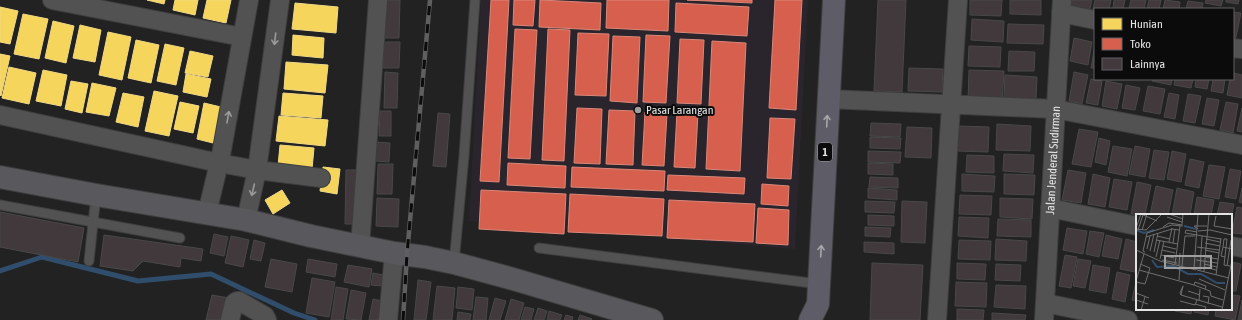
<svg xmlns="http://www.w3.org/2000/svg" width="1242" height="320" viewBox="0 0 1242 320" font-family="'Asap Condensed',sans-serif">
<style>
.built{fill:#2a252c}
.homes{fill:#f6d55c;stroke:#f1d985}
.shops{fill:#d6604d;stroke:#da877a}
.lines{fill:none;stroke-linecap:round;stroke-linejoin:round}
.stream{stroke:#304e6c;stroke-width:5}
.building{fill:#41393c;stroke:#494848}
.service-casing{stroke:#3e3e3e;stroke-width:11}
.minor-casing{stroke:#3e3e3e;stroke-width:20}
.secondary-casing{stroke:#3e3e3e;stroke-width:24}
.trunk-casing{stroke:#3e3e3e;stroke-width:24}
.service{stroke:#535253;stroke-width:9}
.minor{stroke:#535253;stroke-width:18}
.secondary{stroke:#59585d;stroke-width:22}
.trunk{stroke:#5e5c66;stroke-width:22}
.rail-casing{stroke:#5f5f5f;stroke-width:4.5}
.rail{stroke:#0b0b0c;stroke-width:3;stroke-dasharray:9;stroke-linecap:butt}
.oneway{stroke:#9c9a9c}
.oneway2{stroke:#a8a6ab}
.poi-dot{fill:#a09fa0;stroke:#0b0b0c;stroke-width:1.5}
.labels{text-anchor:middle;dominant-baseline:central;stroke-width:4;stroke-linejoin:round;paint-order:stroke}
.shield{fill:#0b0b0c;stroke:#a3a2a3;stroke-width:1}
.shield-label{font-size:11px;font-weight:bold;fill:#e4e3e4}
.poi-label{font-size:12px;fill:#e4e3e4;stroke:#0b0b0c;text-anchor:start}
.street-label{font-size:12px;fill:#e4e3e4;stroke:#0b0b0c}
.inset-river{fill:none;stroke:#304e6c;stroke-width:2}
.inset-road{fill:none;stroke:#706f70;stroke-width:1}
.view{fill:#a09fa0;fill-opacity:0.15;stroke:#a09fa0;stroke-width:2}
.inset-edge{fill:none;stroke:#e4e3e4;stroke-width:2}
</style>
<rect width="100%" height="100%" fill="#222"/>
<polygon class="built" points="481,0 808,0 795,249 469,221"/>
<g class="homes">
<polygon points="147,0 165,0 164,4"/>
<polygon points="175,0 198,0 195,15 173,10"/>
<polygon points="207,0 231,0 226,23 203,18"/>
<polygon points="295,3 338,7 336,33 292,29"/>
<polygon points="0,7 18,11 10,44 0,42"/>
<polygon points="23,14 48,19 39,59 14,54"/>
<polygon points="53,21 74,26 66,63 45,58"/>
<polygon points="80,25 101,30 95,62 73,58"/>
<polygon points="108,32 131,37 122,80 99,75"/>
<polygon points="293,35 324,38 323,58 292,55"/>
<polygon points="136,40 159,45 151,83 128,78"/>
<polygon points="165,44 184,48 176,85 157,81"/>
<polygon points="190,51 213,56 208,77 185,73"/>
<polygon points="0,54 10,56 1,96 0,95"/>
<polygon points="286,62 328,65 325,93 284,89"/>
<polygon points="9,67 36,73 29,104 2,98"/>
<polygon points="43,70 67,75 61,106 36,101"/>
<polygon points="186,74 211,79 207,97 183,92"/>
<polygon points="71,81 88,84 82,113 65,109"/>
<polygon points="92,83 116,88 109,116 86,112"/>
<polygon points="154,91 178,96 169,136 145,131"/>
<polygon points="123,93 144,97 138,127 116,122"/>
<polygon points="283,93 323,96 321,118 281,115"/>
<polygon points="180,102 199,106 193,133 174,129"/>
<polygon points="204,103 221,107 213,143 197,139"/>
<polygon points="279,116 328,120 325,146 276,141"/>
<polygon points="280,145 314,148 312,169 278,166"/>
<polygon points="323,167 340,169 337,194 320,191"/>
<polygon points="282,190 290,203 273,214 265,200"/>
</g>
<g class="shops">
<polygon points="491,0 509,0 499,182 480,181"/>
<polygon points="514,0 535,0 533,26 513,25"/>
<polygon points="540,0 601,3 600,30 539,27"/>
<polygon points="607,0 669,0 668,31 606,28"/>
<polygon points="687,0 752,0 752,3"/>
<polygon points="775,0 802,0 796,110 769,108"/>
<polygon points="676,3 749,7 747,36 675,32"/>
<polygon points="515,29 537,30 530,159 508,158"/>
<polygon points="548,29 570,30 564,161 542,160"/>
<polygon points="578,33 609,34 606,96 575,95"/>
<polygon points="646,35 670,36 666,103 643,102"/>
<polygon points="613,36 640,37 637,103 610,101"/>
<polygon points="680,39 704,40 701,104 677,103"/>
<polygon points="712,41 746,43 740,171 706,169"/>
<polygon points="577,108 602,109 600,164 574,163"/>
<polygon points="609,110 635,111 633,165 606,164"/>
<polygon points="645,112 667,114 664,166 642,165"/>
<polygon points="677,112 698,113 695,168 674,167"/>
<polygon points="770,118 795,119 791,179 767,178"/>
<polygon points="508,163 566,166 565,188 507,185"/>
<polygon points="572,167 665,171 664,191 571,187"/>
<polygon points="668,175 745,178 744,194 667,190"/>
<polygon points="762,184 789,186 788,206 761,204"/>
<polygon points="481,190 566,194 564,234 479,229"/>
<polygon points="570,194 664,199 662,236 568,232"/>
<polygon points="669,200 755,204 753,242 667,238"/>
<polygon points="758,208 789,210 788,245 756,243"/>
</g>
<g class="lines">
<polyline class="stream" points="0,271 42,257 138,281 211,274 294,313 315,320"/>
</g>
<g class="building">
<polygon points="386,0 400,0 399,38 385,38"/>
<polygon points="878,0 906,0 902,92 874,91"/>
<polygon points="970,0 1002,0 1001,16 970,15"/>
<polygon points="1010,0 1041,0 1041,15 1010,14"/>
<polygon points="1072,0 1092,0 1089,13 1070,9"/>
<polygon points="1095,0 1111,0 1109,9 1095,9 1095,14 1092,13"/>
<polygon points="1114,0 1125,0 1123,9 1113,9"/>
<polygon points="1131,0 1146,0 1144,9 1129,9"/>
<polygon points="1149,0 1161,0 1159,9 1147,9"/>
<polygon points="1165,0 1180,2 1179,9 1163,9"/>
<polygon points="1206,0 1223,0 1221,6 1205,3"/>
<polygon points="1226,0 1239,0 1238,4 1226,2"/>
<polygon points="1188,1 1203,3 1202,9 1186,9"/>
<polygon points="1233,12 1241,13 1235,42 1233,42"/>
<polygon points="972,19 1004,21 1003,42 971,40"/>
<polygon points="1008,24 1044,25 1043,44 1007,43"/>
<polygon points="1074,38 1092,42 1088,65 1070,61"/>
<polygon points="384,42 400,42 399,68 383,68"/>
<polygon points="1095,45 1095,68 1091,68"/>
<polygon points="969,46 1001,47 1000,67 968,66"/>
<polygon points="1009,51 1035,52 1034,71 1008,71"/>
<polygon points="909,68 943,69 942,92 908,91"/>
<polygon points="969,70 1004,71 1002,103 968,101"/>
<polygon points="385,72 398,73 397,108 384,108"/>
<polygon points="1074,72 1088,75 1082,104 1069,101"/>
<polygon points="1233,73 1242,75 1242,98 1227,95 1230,79 1233,79"/>
<polygon points="1005,75 1037,77 1036,100 1004,99"/>
<polygon points="1091,79 1102,81 1098,105 1086,103"/>
<polygon points="1153,79 1172,79 1171,85 1152,81"/>
<polygon points="1175,79 1193,79 1191,88 1174,85"/>
<polygon points="1196,79 1209,79 1207,89 1195,87"/>
<polygon points="1213,79 1225,79 1223,93 1211,91"/>
<polygon points="1106,81 1122,84 1117,109 1102,106"/>
<polygon points="1126,85 1140,88 1135,110 1122,108"/>
<polygon points="1148,86 1165,89 1160,114 1143,111"/>
<polygon points="1169,93 1179,95 1175,119 1164,117"/>
<polygon points="1188,94 1201,96 1195,123 1183,121"/>
<polygon points="1207,98 1219,100 1214,126 1202,124"/>
<polygon points="1226,102 1238,104 1233,133 1220,130"/>
<polygon points="1242,108 1242,132 1237,131"/>
<polygon points="380,111 391,111 391,136 379,136"/>
<polygon points="438,113 450,114 446,167 433,166"/>
<polygon points="871,123 901,124 900,137 870,136"/>
<polygon points="997,124 1031,126 1030,151 996,150"/>
<polygon points="958,126 989,127 988,152 957,151"/>
<polygon points="907,127 932,128 931,158 905,157"/>
<polygon points="1079,129 1098,132 1091,167 1072,164"/>
<polygon points="870,137 901,138 900,149 870,148"/>
<polygon points="1099,138 1110,141 1106,165 1095,162"/>
<polygon points="375,142 390,143 389,162 375,161"/>
<polygon points="1113,146 1132,149 1127,176 1108,172"/>
<polygon points="1135,146 1150,149 1145,177 1129,174"/>
<polygon points="1154,150 1169,152 1164,180 1149,178"/>
<polygon points="868,151 901,152 900,163 868,162"/>
<polygon points="1172,151 1186,154 1181,182 1167,179"/>
<polygon points="1004,154 1034,155 1033,173 1003,171"/>
<polygon points="967,155 994,156 994,173 966,172"/>
<polygon points="1190,159 1204,162 1199,188 1185,185"/>
<polygon points="868,163 893,164 893,175 868,174"/>
<polygon points="378,164 393,164 392,194 377,194"/>
<polygon points="1209,165 1225,167 1219,199 1203,196"/>
<polygon points="1230,169 1241,171 1236,199 1225,197"/>
<polygon points="346,170 358,170 357,224 345,224"/>
<polygon points="1068,170 1086,173 1081,203 1062,200"/>
<polygon points="962,174 995,176 994,192 962,191"/>
<polygon points="1004,174 1035,175 1034,195 1004,194"/>
<polygon points="1093,174 1110,178 1105,207 1088,204"/>
<polygon points="870,177 898,178 898,188 869,187"/>
<polygon points="1114,179 1132,182 1127,210 1109,207"/>
<polygon points="1137,182 1151,185 1145,215 1131,214"/>
<polygon points="1156,186 1173,190 1168,215 1150,215"/>
<polygon points="868,188 897,190 897,200 868,198"/>
<polygon points="1177,188 1194,192 1190,215 1172,215"/>
<polygon points="1242,188 1242,203 1239,202"/>
<polygon points="960,195 992,196 991,215 959,214"/>
<polygon points="1197,197 1214,200 1211,215 1194,215"/>
<polygon points="377,198 399,199 398,227 376,226"/>
<polygon points="1000,198 1033,199 1032,219 1000,217"/>
<polygon points="865,201 895,202 894,213 865,212"/>
<polygon points="902,201 927,202 925,243 901,242"/>
<polygon points="1220,202 1234,204 1231,218 1231,215 1217,215"/>
<polygon points="1237,207 1242,208 1242,234 1232,233"/>
<polygon points="0,212 84,228 78,262 0,247"/>
<polygon points="868,215 894,216 894,226 868,225"/>
<polygon points="959,217 989,218 988,238 958,236"/>
<polygon points="998,219 1031,220 1031,237 997,236"/>
<polygon points="865,227 891,228 890,237 865,236"/>
<polygon points="1067,228 1087,231 1083,254 1063,250"/>
<polygon points="1090,231 1104,233 1099,257 1086,254"/>
<polygon points="214,234 228,237 224,256 210,253"/>
<polygon points="104,235 203,249 201,261 181,258 180,267 143,261 133,271 100,266"/>
<polygon points="1106,235 1122,239 1118,259 1102,256"/>
<polygon points="231,236 249,240 243,267 225,263"/>
<polygon points="996,239 1027,241 1026,261 995,260"/>
<polygon points="1126,239 1137,242 1137,260 1135,272 1120,269"/>
<polygon points="254,240 265,243 261,261 250,259"/>
<polygon points="959,240 991,241 990,260 958,259"/>
<polygon points="864,242 894,243 894,254 864,252"/>
<polygon points="1065,255 1077,257 1071,288 1059,286"/>
<polygon points="271,259 297,264 292,292 265,287"/>
<polygon points="308,259 337,264 335,277 306,272"/>
<polygon points="1078,259 1091,261 1085,288 1073,286"/>
<polygon points="1231,262 1241,264 1236,291 1231,291"/>
<polygon points="872,263 923,265 920,320 870,320"/>
<polygon points="957,263 986,264 985,280 957,279"/>
<polygon points="996,264 1021,265 1020,281 995,280"/>
<polygon points="348,265 372,269 369,287 344,282"/>
<polygon points="1093,265 1110,268 1106,293 1089,290"/>
<polygon points="1117,272 1130,275 1125,302 1112,299"/>
<polygon points="373,273 383,275 381,286 371,285"/>
<polygon points="1137,277 1137,301 1132,300"/>
<polygon points="312,278 335,282 329,317 306,313"/>
<polygon points="418,280 431,282 426,320 414,320"/>
<polygon points="956,282 987,283 986,307 955,306"/>
<polygon points="996,285 1026,286 1025,309 994,307"/>
<polygon points="437,286 455,288 452,320 433,320"/>
<polygon points="336,287 348,289 343,320 331,320"/>
<polygon points="458,287 474,289 472,310 456,308"/>
<polygon points="351,290 366,293 361,320 346,319"/>
<polygon points="212,295 229,298 223,320 206,320"/>
<polygon points="1231,295 1240,296 1235,320 1215,316 1216,309 1231,309"/>
<polygon points="476,297 488,298 486,320 473,320"/>
<polygon points="495,298 506,301 500,320 489,320"/>
<polygon points="373,299 382,301 378,320 369,320"/>
<polygon points="511,299 524,303 519,320 505,320"/>
<polygon points="1242,300 1242,320 1238,320"/>
<polygon points="525,307 534,309 531,320 521,320"/>
<polygon points="538,308 547,311 544,320 534,320"/>
<polygon points="957,309 984,310 983,320 957,320"/>
<polygon points="1175,309 1192,309 1191,314 1175,311"/>
<polygon points="1195,309 1209,309 1208,315 1194,312"/>
<polygon points="549,311 562,315 560,320 547,320"/>
<polygon points="458,312 471,314 470,320 457,320"/>
<polygon points="992,313 1026,315 1025,320 992,320"/>
<polygon points="566,315 573,317 572,320 564,320"/>
<polygon points="580,315 592,319 591,320 578,320"/>
</g>
<g class="lines">
<defs>
<g id="service">
<polyline points="0,205 180,238"/>
<polyline points="539,248 819,284"/>
<polyline points="89,261 96,195"/>
<polyline points="454,263 464,156 475,0"/>
</g>
<g id="minor">
<polyline points="52,0 242,37"/>
<polyline points="1061,13 1095,20"/>
<polyline points="1233,48 1242,49"/>
<polyline points="828,99 1055,109 1242,145"/>
<polyline points="0,115 219,163 257,170 321,178"/>
<polyline points="1050,208 1137,226"/>
<polyline points="207,213 221,155 249,0"/>
<polyline points="246,220 257,170 280,0"/>
<polyline points="360,246 378,0"/>
<polyline points="1231,246 1242,248"/>
<polyline points="1045,303 1128,320"/>
<polyline points="230,320 234,303 237,301 239,301 265,316 267,320"/>
<polyline points="388,320 394,253"/>
<polyline points="937,320 958,0"/>
<path id="s1" d="M1044 320 1062 0"/>
</g>
<polyline id="secondary" points="0,177 96,195 246,220 311,236 394,253 425,257 454,263 513,279 652,320"/>
<polyline id="trunk" points="810,320 818,304 834,0"/>
</defs>
<use href="#service" class="service-casing"/>
<use href="#minor" class="minor-casing"/>
<use href="#secondary" class="secondary-casing"/>
<use href="#trunk" class="trunk-casing"/>
<use href="#service" class="service"/>
<use href="#minor" class="minor"/>
<use href="#secondary" class="secondary"/>
<use href="#trunk" class="trunk"/>
<defs>
<polyline id="rail" points="403,320 407,254 430,0"/>
</defs>
<use href="#rail" class="rail-casing"/>
<use href="#rail" class="rail"/>
</g>
<defs><path id="oneway-shaft" d="M-6 0H5M1.5-3L5.5 0L1.5 3" fill="none" stroke-width="1.6" stroke-linecap="round" stroke-linejoin="round"/></defs>
<g class="oneway">
<use href="#oneway-shaft" transform="translate(275 39) rotate(97)"/>
<use href="#oneway-shaft" transform="translate(228 117) rotate(-80)"/>
<use href="#oneway-shaft" transform="translate(253 190) rotate(103)"/>
</g>
<g class="oneway2">
<use href="#oneway-shaft" transform="translate(827 121) rotate(-87)"/>
<use href="#oneway-shaft" transform="translate(821 251) rotate(-87)"/>
</g>
<circle class="poi-dot" cx="638" cy="110" r="4"/>
<g class="labels">
<rect class="shield" x="818" y="143" width="14" height="18" rx="3"/>
<g class="shield-label">
<text x="825" y="152">1</text>
</g>
<g class="poi-label">
<text x="646" y="110">Pasar Larangan</text>
</g>
<g class="street-label">
<text stroke="none"><textPath href="#s1" startOffset="160">Jalan Jenderal Sudirman</textPath></text>
</g>
</g>
<g transform="translate(1136 214)">
<rect width="96" height="96" fill="#222"/>
<path class="inset-river" d="M48 12 60 15M0 16 8 19 18 16M16 46 21 53 37 52 52 60H65L81 69H89"/>
<path class="inset-road" d="M5 0 21 7M33 0 47 5M80 2 78 12 96 15M31 3 46 8M27 13 33 9 46 11 47 0M0 14 5 0M0 15 10 16 26 0M62 15 58 12H71M2 16 7 1M6 16 11 0M62 17 74 16 96 21M61 18 50 16 49 19 85 25M21 22 34 25M10 23 36 15 43 16M70 25 84 28M91 25 88 51 94 52M91 25H88L87 33 96 35M20 26 42 30M33 28 36 14M37 29 39 15M69 29 84 32M27 32 40 35M61 33 83 36M87 33 85 42 89 43M11 35 14 22M0 36 24 47 60 56M26 36 39 39M69 36 83 39M14 37 18 20M9 38 7 37 11 19 36 11 47 12M18 38 22 19M25 41 38 44M20 43 24 26M69 43 82 45M24 45 28 27M26 46 41 49M60 46 81 49M39 50 44 12M68 50 81 53M43 51 44 39M46 52 49 22H59M91 52 95 26M60 53 61 56 93 64M68 53 80 56M58 55 62 0M3 56 58 71 74 77 75 82 87 86M64 56 66 22M68 57 73 0M80 61 85 24M63 65 89 76M43 66 44 52M0 67 8 40M0 68 9 70 14 54 4 50M58 71 59 68 70 72 69 75M47 72 45 81 44 79ZM52 77 64 81M0 79 13 84M45 81 86 93M67 82 73 83 72 90M0 86 12 90M44 87 59 91 61 86M63 87 64 75M59 90 70 93 69 96M5 96 9 83M86 96 96 46"/>
<path class="view" d="M29 42H75V54H29Z"/>
<rect width="96" height="96" class="inset-edge"/>
</g>
<rect x="1094" y="8" width="140" height="72" fill="#0b0b0c" stroke="#626162"/>
<rect x="1102" y="18" width="20" height="12" fill="#f6d55c" stroke="#626162"/>
<text x="1130" y="28" font-size="12" fill="#e4e3e4">Hunian</text>
<rect x="1102" y="38" width="20" height="12" fill="#d6604d" stroke="#626162"/>
<text x="1130" y="48" font-size="12" fill="#e4e3e4">Toko</text>
<rect x="1102" y="58" width="20" height="12" fill="#41393c" stroke="#626162"/>
<text x="1130" y="68" font-size="12" fill="#e4e3e4">Lainnya</text>
</svg>
